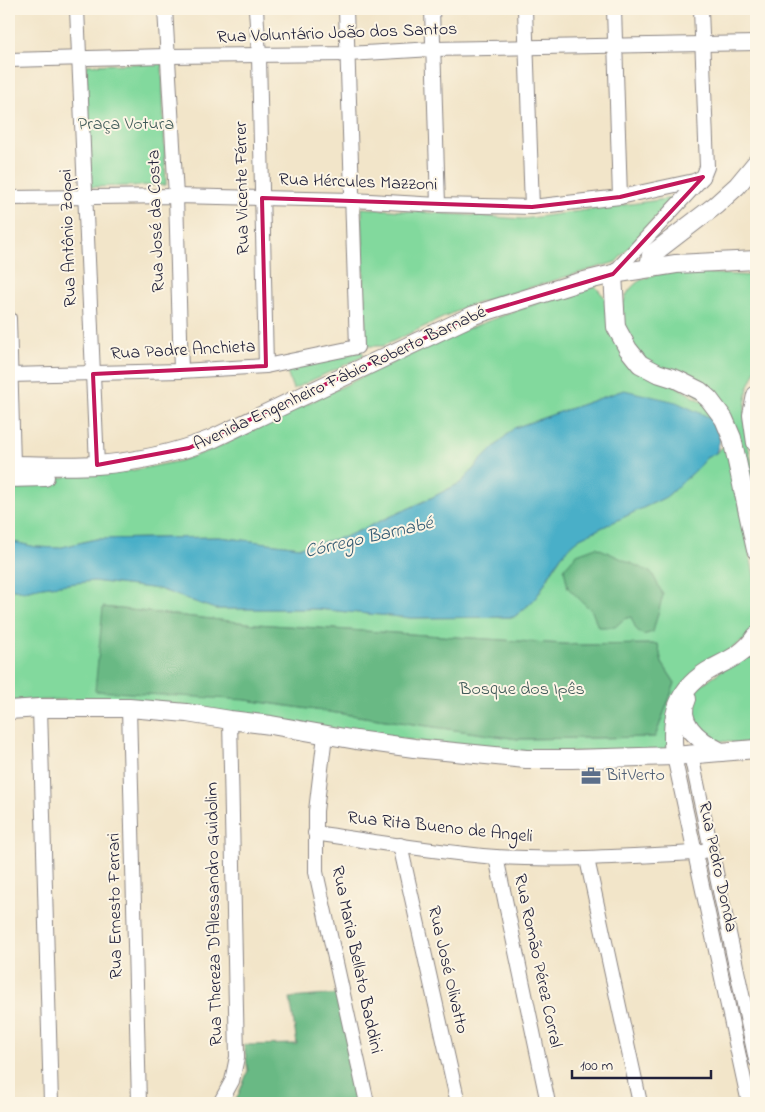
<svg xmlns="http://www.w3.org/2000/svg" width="765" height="1112" viewBox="0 0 765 1112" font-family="'Indie Flower',sans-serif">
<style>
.green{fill:#82d99d;stroke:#527e6c;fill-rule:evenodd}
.forest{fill:#69b984;stroke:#466e60}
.water{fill:#49afc8;stroke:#366882}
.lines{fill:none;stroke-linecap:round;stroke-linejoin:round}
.minor-casing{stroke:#8a8482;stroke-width:16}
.major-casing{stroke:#8a8482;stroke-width:20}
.minor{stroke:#fff;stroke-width:14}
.major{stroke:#fff;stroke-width:18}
.marked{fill:none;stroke:#c2185b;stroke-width:4;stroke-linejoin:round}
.labels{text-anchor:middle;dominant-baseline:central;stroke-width:4;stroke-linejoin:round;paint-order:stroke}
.street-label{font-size:18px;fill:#22223b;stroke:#fcf5e5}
.park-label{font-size:18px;fill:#3f5958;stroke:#fcf5e5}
.service-label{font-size:18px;fill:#4e5e75;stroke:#fcf5e5;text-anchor:start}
.water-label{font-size:19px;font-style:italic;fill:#325a73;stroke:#fcf5e5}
</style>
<rect width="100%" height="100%" fill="#fcf5e5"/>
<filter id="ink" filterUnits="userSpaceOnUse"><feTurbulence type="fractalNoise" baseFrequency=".02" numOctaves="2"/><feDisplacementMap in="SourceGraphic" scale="10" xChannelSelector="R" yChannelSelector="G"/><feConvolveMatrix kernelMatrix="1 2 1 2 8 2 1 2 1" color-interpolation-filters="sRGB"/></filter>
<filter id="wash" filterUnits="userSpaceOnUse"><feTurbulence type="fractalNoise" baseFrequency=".0096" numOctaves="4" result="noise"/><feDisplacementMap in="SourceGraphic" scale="20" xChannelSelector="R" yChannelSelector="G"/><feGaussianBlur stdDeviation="1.12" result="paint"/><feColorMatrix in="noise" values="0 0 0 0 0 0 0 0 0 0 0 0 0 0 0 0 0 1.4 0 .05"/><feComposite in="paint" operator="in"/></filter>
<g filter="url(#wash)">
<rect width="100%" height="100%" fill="#f2e5c9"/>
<g class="green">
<polygon points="162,63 166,185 91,187 86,65"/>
<polygon points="673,198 616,262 468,306 383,346 366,346 362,208 523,219"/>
<path d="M680 272 756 276V370L748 388 745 407V431L756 483V521L732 419C714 407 697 395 679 383 663 372 646 362 633 347 624 336 619 314 624 301 632 276 657 273 680 272Z"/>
<polygon points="594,285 607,300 612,329 676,386 704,403 715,420 624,390 514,428 480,461 462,482 425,501 345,537 300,547 219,537 96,539 58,548 36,547 9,541 9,481 57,479 72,475 88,473 119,473 180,461 214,449 364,376 464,330 556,296"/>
<polygon points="362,351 364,356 293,389 286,370"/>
<path d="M725 445 739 501 756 585V622L746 639 697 671 667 751 540 752 465 748 227 713 98 699 9 701V588L24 591 42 587 93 581 159 589 215 609H317L411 618 514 617C521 611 531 604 537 596 551 576 559 552 580 538L666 497 695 471 706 458 716 453ZM103 607 256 624 579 645 657 644 662 663 675 683 655 737 518 739 246 700Z"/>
<polygon points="756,647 756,742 736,743 708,739 688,716 693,694 702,684"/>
</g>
<g class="forest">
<polygon points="596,547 652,573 663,595 653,632 643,635 636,629 631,617 624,619 615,627 598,627 592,611 568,588 564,569 577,554"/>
<polygon points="103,607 256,624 579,645 658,644 662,663 675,683 655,737 518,739 246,700 95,691"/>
<polygon points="338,994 361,1103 233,1103 237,1098 248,1071 244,1045 297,1044 290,998"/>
</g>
<path class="water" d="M624 390 676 402 715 420 720 440 716 453 706 458 695 471 666 497 580 538C559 552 550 576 537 596 531 604 521 611 514 617L411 618 317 609H215L159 589 93 581 42 587 24 591 9 588V541L36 547 58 548 96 539 219 537 300 547 345 537 425 501 462 482 480 461 514 428Z"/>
</g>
<g filter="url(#ink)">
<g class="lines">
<defs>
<g id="minor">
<polyline points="77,9 97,465"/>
<polyline points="165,9 176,196 181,371"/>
<polyline points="256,9 259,56 266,366"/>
<polyline points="432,9 438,205"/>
<polyline points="525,9 532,207"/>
<polyline points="614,9 620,197"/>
<polyline points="9,60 167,56 348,54 433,49 756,43"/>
<polyline points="9,198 176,196 353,200 438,205 532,207 620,197 694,181 703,177"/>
<polyline points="613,274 703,177 707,167 701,9"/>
<polyline points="9,318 13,465"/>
<polyline points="9,375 181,371 266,366 357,347 346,9"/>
<polyline points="40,708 51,1103"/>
<polyline points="129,708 139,1103"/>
<polyline points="325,735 316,811 316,872 367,1103"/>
<polyline points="691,755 756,1060"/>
<polyline points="674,756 749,1103"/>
<path d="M315 833C375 842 436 852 496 857 563 861 629 856 695 853L710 849"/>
<polyline points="400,845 458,1103"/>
<polyline points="496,857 548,1103"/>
<polyline points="587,859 640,1103"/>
<polyline points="220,1103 232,1081 237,1057 230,720"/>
</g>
<g id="major">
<polyline points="653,267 650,261 651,255 716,205 737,186 756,163"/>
<polyline points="613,274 616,327 628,349 640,364 657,373 676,379 700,391 709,399 724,419 732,438 756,550"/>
<polyline points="756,395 752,415 756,443"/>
<path d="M9 465C38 465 68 467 97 465 136 462 176 453 212 439L474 315 576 283 613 274 676 264 756 260"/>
<polyline points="9,478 45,477"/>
<path d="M687 699C674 724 702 742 721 752"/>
<polyline points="9,710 40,708 129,708 187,713 230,720 271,725 356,740 414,748 526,759 572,759 674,756 756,749"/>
<path d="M674 756C670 716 676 688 713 668 731 659 745 653 756 636"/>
</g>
</defs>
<use href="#minor" class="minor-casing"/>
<use href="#major" class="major-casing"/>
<use href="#minor" class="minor"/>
<use href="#major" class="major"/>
</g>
</g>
<path class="marked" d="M703 177 613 274 474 315 189 448 97 465 93 374 266 366 262 198 532 207 620 197Z"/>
<defs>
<symbol id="office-bare" viewBox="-9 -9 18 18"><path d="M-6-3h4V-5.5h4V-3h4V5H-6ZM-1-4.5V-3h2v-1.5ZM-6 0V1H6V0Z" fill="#5c6f8a" stroke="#fcf5e5" stroke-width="2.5" paint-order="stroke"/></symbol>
</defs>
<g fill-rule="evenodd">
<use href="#office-bare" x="577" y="762" width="28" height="28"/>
</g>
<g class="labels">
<g class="street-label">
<text transform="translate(337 34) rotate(-2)">Rua Voluntário João dos Santos</text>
<text transform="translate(358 183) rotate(2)">Rua Hércules Mazzoni</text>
<text transform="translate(243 188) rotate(-91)">Rua Vicente Férrer</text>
<text transform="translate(157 221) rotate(-92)">Rua José da Costa</text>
<text transform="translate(69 238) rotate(-92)">Rua Antônio Zoppi</text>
<text transform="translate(183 351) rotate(-3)">Rua Padre Anchieta</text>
<text transform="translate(340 379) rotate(-25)">Avenida Engenheiro Fábio Roberto Barnabé</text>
<text transform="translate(440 828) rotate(6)">Rua Rita Bueno de Angeli</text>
<text transform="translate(717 867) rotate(78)">Rua Pedro Donda</text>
<text transform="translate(116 906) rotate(-91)">Rua Ernesto Ferrari</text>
<text transform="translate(215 914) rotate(-91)">Rua Thereza D'Alessandro Guidolim</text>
<text transform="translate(356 960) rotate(78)">Rua Maria Bellato Baddini</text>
<text transform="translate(537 961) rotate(78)">Rua Romão Pérez Corral</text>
<text transform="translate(447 970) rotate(77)">Rua José Olivatto</text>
</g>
<g class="park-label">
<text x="126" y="125">Praça Votura</text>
<text x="522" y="690">Bosque dos Ipês</text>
</g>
<g class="service-label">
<text x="606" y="776">BitVerto</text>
</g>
<g class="water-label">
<text transform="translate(369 538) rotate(-13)">Córrego Barnabé</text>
</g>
</g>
<rect width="765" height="1112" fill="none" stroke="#fcf5e5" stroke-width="30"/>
<path d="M572 1070v8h139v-8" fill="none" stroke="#22223b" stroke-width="2.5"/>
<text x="580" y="1070" font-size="15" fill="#22223b" stroke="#fcf5e5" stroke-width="4" paint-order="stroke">100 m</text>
</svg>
